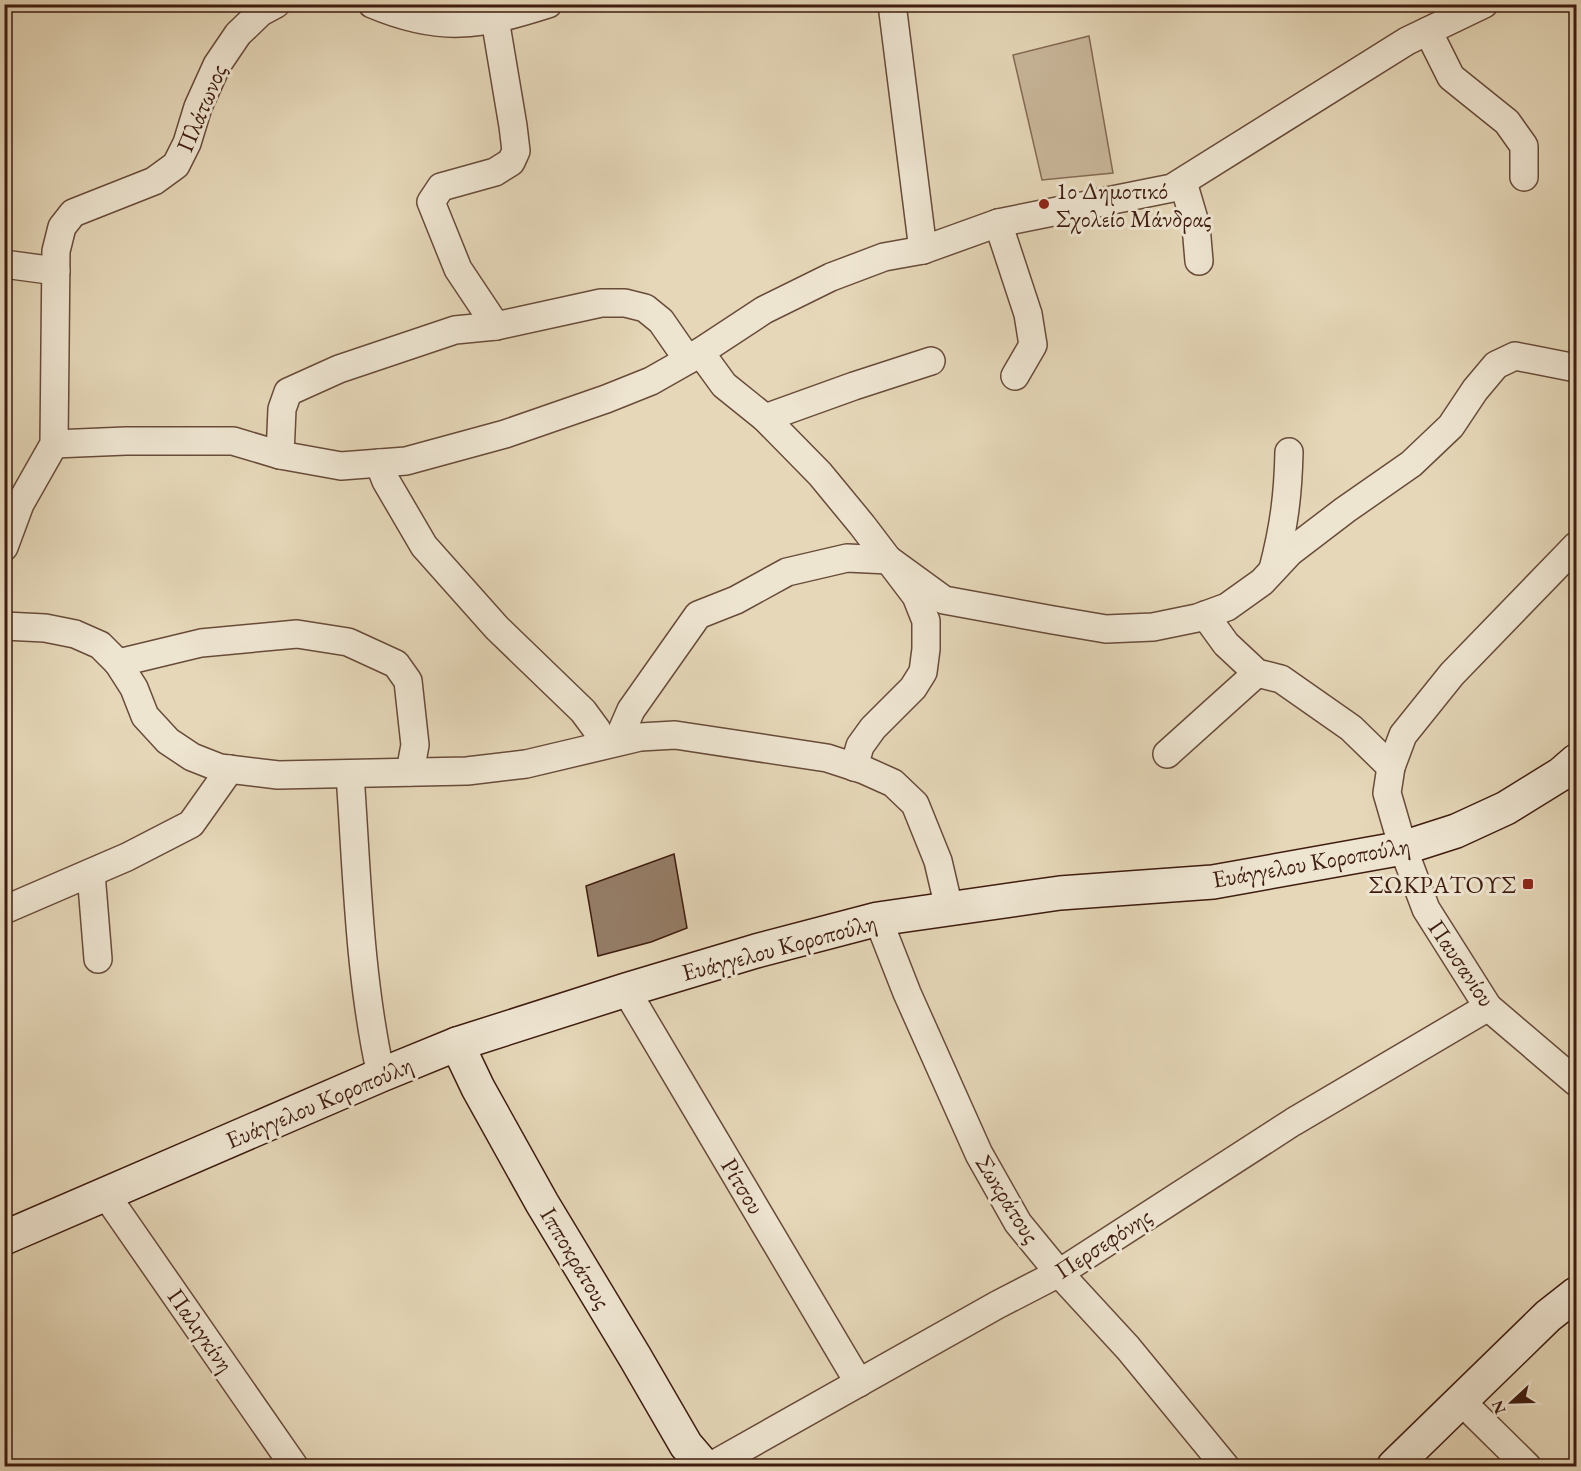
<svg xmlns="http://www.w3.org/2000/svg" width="1581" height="1471" viewBox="0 0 1581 1471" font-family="'EB Garamond',serif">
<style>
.grass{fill:#c9b79b;stroke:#846a55;stroke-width:1.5}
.building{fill:#957d67;stroke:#3e1c0f;stroke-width:1.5}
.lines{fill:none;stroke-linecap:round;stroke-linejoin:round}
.street-casing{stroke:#684b39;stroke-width:30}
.secondary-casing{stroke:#3e1c0f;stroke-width:36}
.street{stroke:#eee5d1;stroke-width:27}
.secondary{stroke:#eee5d1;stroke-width:33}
.poi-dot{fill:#8f2418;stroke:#eee5d1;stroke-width:2}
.labels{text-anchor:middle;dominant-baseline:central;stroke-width:6;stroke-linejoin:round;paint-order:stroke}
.street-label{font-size:24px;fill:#3e1c0f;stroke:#eee5d1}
.poi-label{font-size:24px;fill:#3e1c0f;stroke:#eee5d1;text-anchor:start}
</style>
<rect width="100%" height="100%" fill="#e5d7b8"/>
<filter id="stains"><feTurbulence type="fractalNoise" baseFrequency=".00333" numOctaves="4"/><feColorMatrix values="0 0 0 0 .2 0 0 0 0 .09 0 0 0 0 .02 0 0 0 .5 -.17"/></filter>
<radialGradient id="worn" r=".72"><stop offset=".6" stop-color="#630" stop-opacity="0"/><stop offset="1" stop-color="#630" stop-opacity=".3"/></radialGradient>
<polygon class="grass" points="1089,36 1113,173 1042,180 1013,55"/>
<polygon class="building" points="674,854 687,928 651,942 598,956 586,886"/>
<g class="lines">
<defs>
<g id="street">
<path d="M372 4C441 33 479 26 548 4"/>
<polyline points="892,4 923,250"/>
<polyline points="495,19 513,126 516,151 511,162 495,172 441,187 431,202 458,269 496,326"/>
<polyline points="1428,31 1451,77 1507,122 1524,146 1524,177"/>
<polyline points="1183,182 1196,226 1199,261"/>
<polyline points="998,223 1028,314 1033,345 1015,376"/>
<polyline points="4,264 56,271"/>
<polyline points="700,352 724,385 765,418 820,474 862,525 916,596 926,621 926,649 923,672 913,688 873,728 860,746 854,767"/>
<polyline points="765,418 854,386 931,361"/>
<polyline points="54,444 126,441 233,441 280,455 341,466 406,461 505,434 606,399 651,381 688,360 764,310 831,277 884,257 923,250 998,223 1172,188 1407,41 1484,4"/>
<polyline points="280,455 282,409 288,392 339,369 455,330 496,326 601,303 625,303 645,308 661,321 688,360"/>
<polyline points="379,463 386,481 424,546 497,628 583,711 597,730 600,746"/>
<polyline points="1576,546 1452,674 1403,735 1391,767 1387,793 1403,848 1426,909 1488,1007 1576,1082"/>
<polyline points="4,547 20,504 54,444 56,251 62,227 73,213 154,181 176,165 187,143 198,107 217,65 238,34 261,12 276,4"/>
<path d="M1273 569C1284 527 1288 495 1289 452"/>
<polyline points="1205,615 1226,644 1257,673 1281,679 1351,728 1391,767"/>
<polyline points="4,626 45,628 75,634 100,645 118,663 134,688 145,716 168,741 192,757 220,768 278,775 467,771 526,764 640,737 675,735 827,758 864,770 893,783 915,804 938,861 949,908"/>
<polyline points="118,663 201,643 297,634 348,642 396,664 408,681 415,745 410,772"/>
<polyline points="617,742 631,710 698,615 736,600 787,572 847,558 889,560 944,600 1053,620 1106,629 1153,627 1197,618 1227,607 1262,582 1290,552 1345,510 1411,464 1451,426 1475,390 1496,365 1515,356 1576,368"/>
<polyline points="1167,754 1257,673"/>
<path d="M350 774C357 874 359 976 381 1075"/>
<polyline points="91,873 98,959"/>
<polyline points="4,910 127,857 191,824 230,769"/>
<polyline points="878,919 907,993 979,1154 1018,1223 1059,1273 1128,1348 1225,1466"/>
<polyline points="626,990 859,1383"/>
<polyline points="106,1195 294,1466"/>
<polyline points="1460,1400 1527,1466"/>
<polyline points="711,1466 997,1305 1059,1273 1293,1122 1488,1007"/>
</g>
<g id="secondary">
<polyline points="457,1044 478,1088 542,1203 635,1357 686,1445 704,1466"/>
<polyline points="4,1238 381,1075 457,1044 626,990 756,951 878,919 1060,893 1213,882 1403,848 1456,831 1506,808 1561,774 1576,761"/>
<polyline points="1394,1466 1548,1316 1576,1294"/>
</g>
</defs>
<use href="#street" class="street-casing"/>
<use href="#secondary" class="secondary-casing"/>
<use href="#street" class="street"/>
<use href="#secondary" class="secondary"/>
</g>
<g class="poi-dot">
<circle cx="1044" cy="204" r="6"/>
<rect x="1522" y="878" width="12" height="12" rx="3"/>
</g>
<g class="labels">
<g class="street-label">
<text transform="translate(201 108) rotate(-67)">Πλάτωνος</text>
<text transform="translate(1311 862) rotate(-10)">Ευάγγελου Κοροπούλη</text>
<text transform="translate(779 947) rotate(-15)">Ευάγγελου Κοροπούλη</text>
<text transform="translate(1462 963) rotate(56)">Παυσανίου</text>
<text transform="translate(319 1102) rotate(-23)">Ευάγγελου Κοροπούλη</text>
<text transform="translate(743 1186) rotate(59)">Ρίτσου</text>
<text transform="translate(1008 1199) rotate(58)">Σωκράτους</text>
<text transform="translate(1103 1243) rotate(-33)">Περσεφόνης</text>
<text transform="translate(576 1258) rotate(59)">Ιπποκράτους</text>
<text transform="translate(201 1330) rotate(55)">Παλιγκίνη</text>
</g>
<g class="poi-label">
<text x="1056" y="190">1ο Δημοτικό<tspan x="1056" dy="28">Σχολείο Μάνδρας</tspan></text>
<text x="1516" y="884" text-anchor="end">ΣΩΚΡΑΤΟΥΣ</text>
</g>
</g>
<rect width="1581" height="1471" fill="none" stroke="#e5d7b8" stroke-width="24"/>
<rect x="6" y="6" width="1569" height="1459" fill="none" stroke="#3e1c0f" stroke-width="3"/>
<rect x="12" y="12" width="1557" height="1447" fill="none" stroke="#3e1c0f" stroke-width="1.5"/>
<g transform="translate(1512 1402) rotate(248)" stroke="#eee5d1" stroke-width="4.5" paint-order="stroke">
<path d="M0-4.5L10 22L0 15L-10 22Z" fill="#3e1c0f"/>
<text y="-9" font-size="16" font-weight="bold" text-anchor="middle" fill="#3e1c0f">N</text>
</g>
<rect width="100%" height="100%" filter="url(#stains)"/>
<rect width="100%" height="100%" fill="url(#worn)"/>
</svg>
